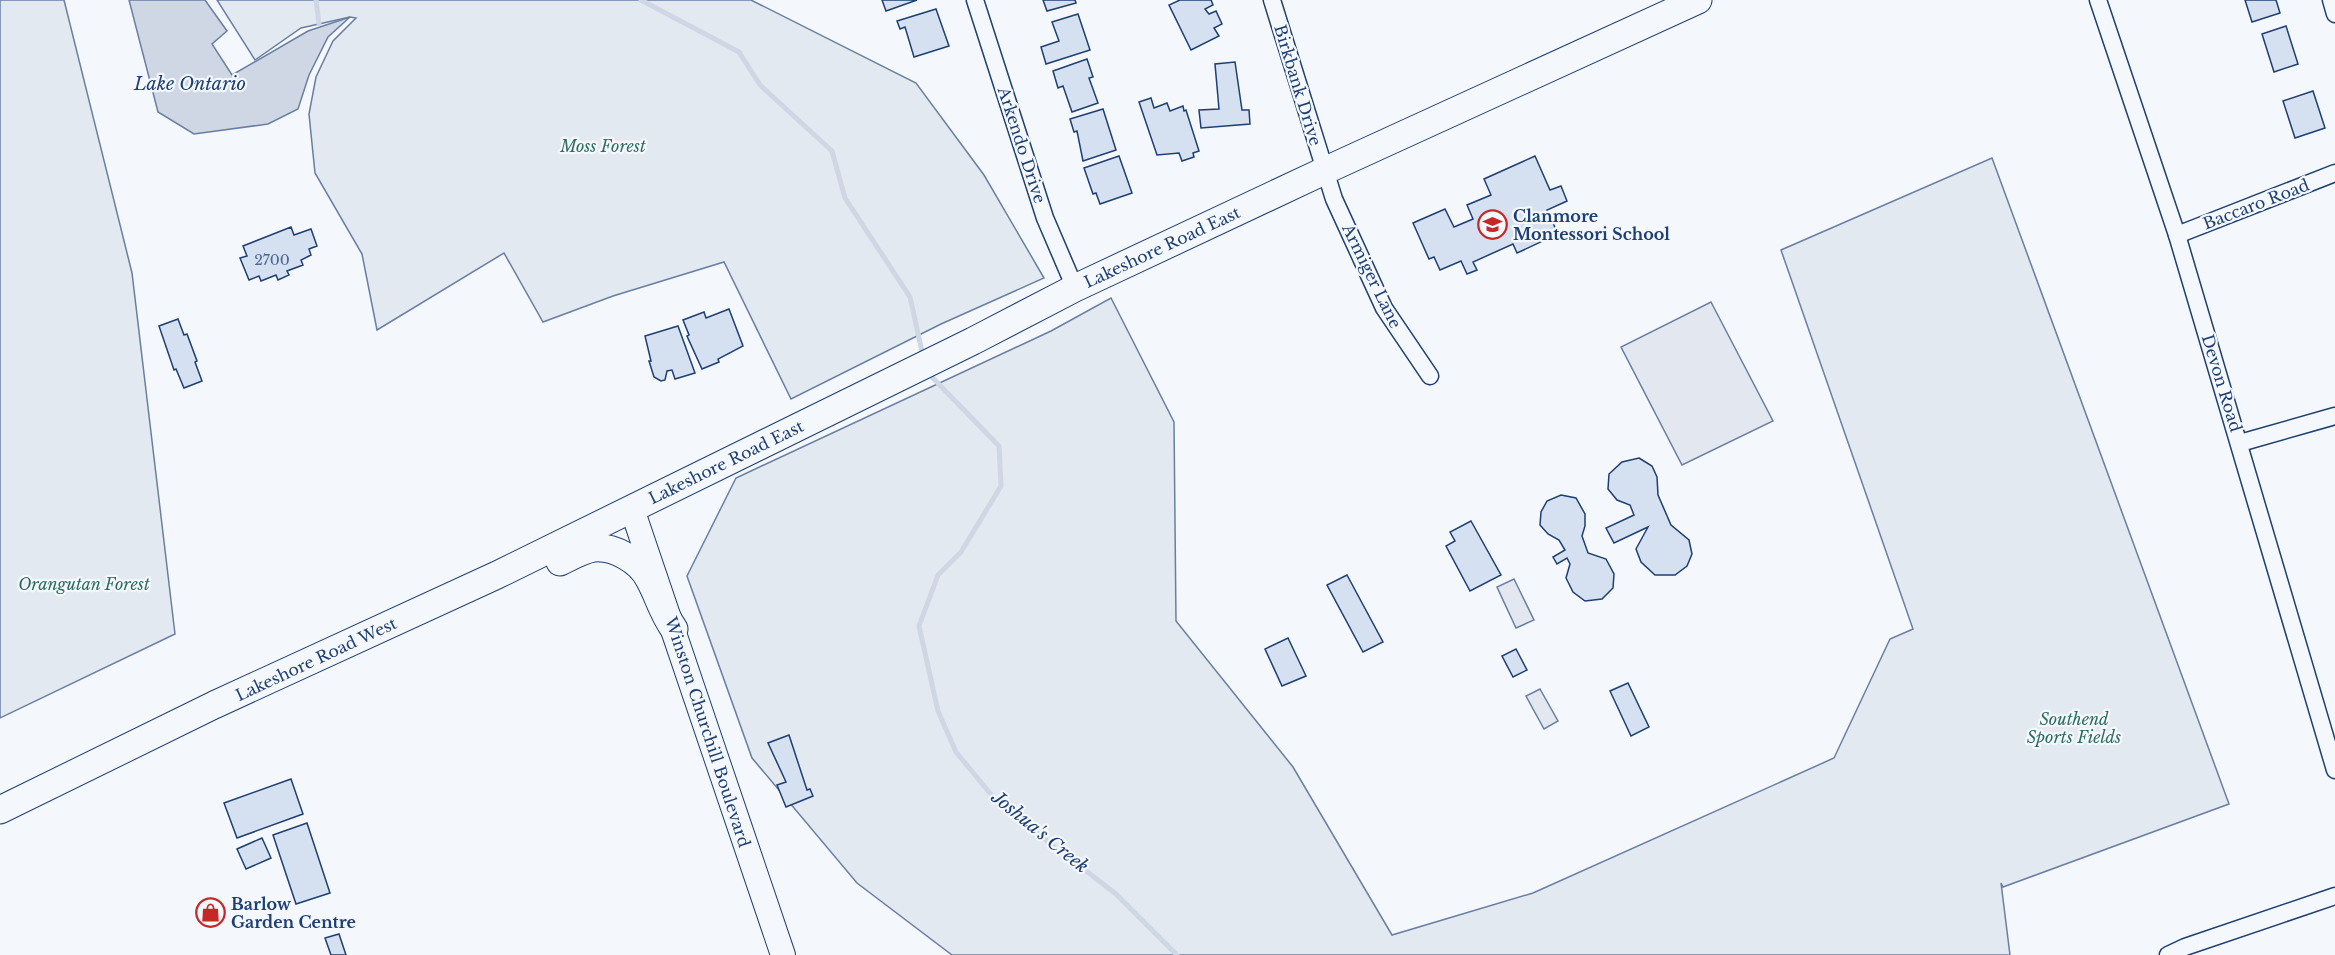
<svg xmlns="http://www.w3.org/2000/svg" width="2335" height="955" viewBox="0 0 2335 955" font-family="'Libre Baskerville',serif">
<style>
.green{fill:#e3e9f0;stroke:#687fa3;stroke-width:1.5}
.parking{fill:#e3e8f0;stroke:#687fa3;stroke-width:1.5}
.water{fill:#cfd7e4;stroke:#687fa3;stroke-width:1.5}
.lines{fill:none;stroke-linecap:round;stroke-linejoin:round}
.stream{stroke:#cfd7e4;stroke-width:5}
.building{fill:#d5e0f0;stroke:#1d3f73;stroke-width:1.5}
.minor-casing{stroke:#1d3f73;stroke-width:19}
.secondary-casing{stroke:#1d3f73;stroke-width:26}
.primary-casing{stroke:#1d3f73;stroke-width:29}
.minor{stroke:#f4f7fb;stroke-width:16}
.secondary{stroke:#f4f7fb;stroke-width:24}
.primary{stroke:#f4f7fb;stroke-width:27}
.labels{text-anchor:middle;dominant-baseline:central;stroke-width:4.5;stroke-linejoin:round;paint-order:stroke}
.number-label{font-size:14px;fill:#4b6792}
.street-label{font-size:16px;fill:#1d3f73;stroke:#f4f7fb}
.park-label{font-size:16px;font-style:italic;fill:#2c6c60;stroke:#f4f7fb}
.poi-label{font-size:16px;font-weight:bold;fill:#1d3f73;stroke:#f4f7fb;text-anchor:start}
.water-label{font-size:18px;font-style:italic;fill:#1d3f73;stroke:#f4f7fb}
</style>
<rect width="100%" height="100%" fill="#f4f7fb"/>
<g class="green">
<polygon points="0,0 64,0 132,273 175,634 0,718"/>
<polygon points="217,0 751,0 916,83 984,175 1044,278 941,324 791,399 724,262 613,296 543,322 504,253 377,330 362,254 315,173 309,114 316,77 333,41 356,18 350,17 301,28 255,60"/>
<polygon points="1992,158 2229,804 2003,887 2001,883 2010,955 952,955 857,883 752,758 687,576 736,478 1051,331 1111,298 1174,422 1176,621 1293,767 1392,935 1533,893 1834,758 1890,639 1913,629 1781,250"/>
</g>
<g class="parking">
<polygon points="1711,302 1773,421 1682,465 1621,347"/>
<polygon points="1514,579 1534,620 1516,628 1497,587"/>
<polygon points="1540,689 1558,721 1544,729 1526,696"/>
</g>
<polygon class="water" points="129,0 205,0 227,31 212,44 232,75 308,31 350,17 328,37 309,75 298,109 268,124 194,134 158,112"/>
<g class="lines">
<g class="stream">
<polyline points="316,0 319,24"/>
<polyline points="641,0 739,52 760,85 832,151 845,198 910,297 923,356"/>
<polyline points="928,373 999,446 1001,486 961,552 938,575 919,626 938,711 956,752 998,803 1116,894 1177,955"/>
</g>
</g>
<g class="building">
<polygon points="882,0 917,0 886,11"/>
<polygon points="1043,0 1075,0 1076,3 1047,11"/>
<polygon points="1180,0 1211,0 1213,5 1205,9 1209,14 1216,11 1222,24 1214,28 1219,36 1191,50 1169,5"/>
<polygon points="2245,0 2276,0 2280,13 2252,22"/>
<polygon points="936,9 949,46 914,57 905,27 900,29 897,21"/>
<polygon points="1078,14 1090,50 1046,64 1041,47 1059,41 1052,22"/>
<polygon points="2286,26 2298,64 2274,72 2262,34"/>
<polygon points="1087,59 1093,77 1089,78 1098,103 1072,112 1063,86 1058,88 1053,71"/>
<polygon points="1235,62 1242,110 1249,110 1250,124 1201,128 1199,110 1219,109 1215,64"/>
<polygon points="2313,91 2325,128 2295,138 2283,101"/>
<polygon points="1151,98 1154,108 1167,103 1170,111 1183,106 1184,111 1186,110 1199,151 1193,153 1194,157 1182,161 1179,153 1157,155 1139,102"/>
<polygon points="1103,109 1116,150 1083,161 1077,131 1074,132 1070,119"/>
<polygon points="1119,156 1132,193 1100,204 1096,193 1093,194 1084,168"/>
<polygon points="1535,156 1550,190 1561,186 1567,201 1547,210 1558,234 1517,253 1513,244 1473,262 1477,270 1467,274 1461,261 1440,270 1434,257 1429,259 1413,223 1445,209 1454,227 1473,219 1467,205 1491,195 1484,179"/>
<polygon points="291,227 294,235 311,229 317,246 309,249 311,255 301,260 303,265 287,271 289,275 278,280 276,275 261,281 259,276 249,280 240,258 247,256 243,246"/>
<polygon points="729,309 743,346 718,359 719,362 702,369 687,336 689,335 683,320 704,312 706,318"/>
<polygon points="178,319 184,335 187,334 197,361 195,362 202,381 184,388 176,369 174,370 159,326"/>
<polygon points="678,326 695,373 675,379 672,370 667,371 665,380 661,381 654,377 649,361 651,361 645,336"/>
<polygon points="1639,458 1652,466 1657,477 1658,495 1671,525 1689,540 1692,554 1687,566 1675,575 1655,575 1641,562 1636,549 1648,527 1614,543 1606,528 1634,515 1630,505 1617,500 1608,489 1609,474 1622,462"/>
<polygon points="1561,495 1576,498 1585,514 1585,526 1582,536 1588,553 1606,559 1614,574 1613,588 1602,599 1585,601 1573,592 1566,578 1570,564 1567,558 1557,564 1553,557 1565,550 1559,540 1548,534 1540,525 1541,512 1547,501"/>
<polygon points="1471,521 1501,575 1470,591 1446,546 1455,541 1450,532"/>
<polygon points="1347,575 1383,642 1363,652 1327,585"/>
<polygon points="1288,638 1306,676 1282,686 1265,649"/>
<polygon points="1516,649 1527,670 1513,677 1502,656"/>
<polygon points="1628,683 1649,727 1631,736 1610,691"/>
<polygon points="789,735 807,790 810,789 813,796 786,807 777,785 786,782 768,743"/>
<polygon points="291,779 303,814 237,838 224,803"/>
<polygon points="307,823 330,893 296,904 273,835"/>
<polygon points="262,838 271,858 246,869 237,849"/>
<polygon points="339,934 346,955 331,955 325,938"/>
</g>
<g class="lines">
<defs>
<g id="minor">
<polyline points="975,0 1045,218 1075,288"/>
<polyline points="1272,0 1334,199 1384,308 1430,376"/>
<polyline points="2098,0 2177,235 2335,770"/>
<polyline points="2331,0 2335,14"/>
<polyline points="2177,235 2335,173"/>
<polyline points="2240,443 2335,416"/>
<polyline points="2168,955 2185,947 2335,896"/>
</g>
<polyline id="secondary" points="632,509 783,955"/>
<g id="primary">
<path d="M560 562C570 557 582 550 594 548 614 546 640 561 649 579 659 597 661 610 674 629"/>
<polyline points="0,810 214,705 497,575 973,341 1075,288 1324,171 1698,0"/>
</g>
</defs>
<use href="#minor" class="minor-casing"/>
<use href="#secondary" class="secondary-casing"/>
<use href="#primary" class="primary-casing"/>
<use href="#minor" class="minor"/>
<use href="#secondary" class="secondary"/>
<use href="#primary" class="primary"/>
</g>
<defs>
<symbol id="school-ring" viewBox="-11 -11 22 22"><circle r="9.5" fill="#f4f7fb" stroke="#c62828" stroke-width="1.5"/><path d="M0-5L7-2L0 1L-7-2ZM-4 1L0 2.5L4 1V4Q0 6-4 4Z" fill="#c62828"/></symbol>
<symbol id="shop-ring" viewBox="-11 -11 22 22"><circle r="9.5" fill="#f4f7fb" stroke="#c62828" stroke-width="1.5"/><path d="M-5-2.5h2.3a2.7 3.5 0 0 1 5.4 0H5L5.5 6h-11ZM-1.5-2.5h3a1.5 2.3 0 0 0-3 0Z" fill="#c62828"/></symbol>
</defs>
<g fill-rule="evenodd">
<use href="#school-ring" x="1476" y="208" width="33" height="33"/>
<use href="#shop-ring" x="194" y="896" width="33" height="33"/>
</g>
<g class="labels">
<g class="number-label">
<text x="272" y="260">2700</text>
</g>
<g class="street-label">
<text transform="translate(1298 85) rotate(73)">Birkbank Drive</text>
<text transform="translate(1022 145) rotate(72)">Arkendo Drive</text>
<text transform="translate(2256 204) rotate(-21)">Baccaro Road</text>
<text transform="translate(1162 247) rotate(-25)">Lakeshore Road East</text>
<text transform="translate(1372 276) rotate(64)">Armiger Lane</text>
<text transform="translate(2222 383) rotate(73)">Devon Road</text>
<text transform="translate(726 462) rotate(-26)">Lakeshore Road East</text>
<text transform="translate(316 659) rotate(-25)">Lakeshore Road West</text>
<text transform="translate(708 732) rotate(72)">Winston Churchill Boulevard</text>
</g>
<g class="park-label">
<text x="603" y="146">Moss Forest</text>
<text x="84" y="584">Orangutan Forest</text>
<text x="2074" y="719">Southend<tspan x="2074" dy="18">Sports Fields</tspan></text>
</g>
<g class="poi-label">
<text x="1513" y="216">Clanmore<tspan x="1513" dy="18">Montessori School</tspan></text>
<text x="231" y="904">Barlow<tspan x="231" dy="18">Garden Centre</tspan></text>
</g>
<g class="water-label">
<text x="190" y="84">Lake Ontario</text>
<text transform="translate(1040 832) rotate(39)">Joshua's Creek</text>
</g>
</g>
</svg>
